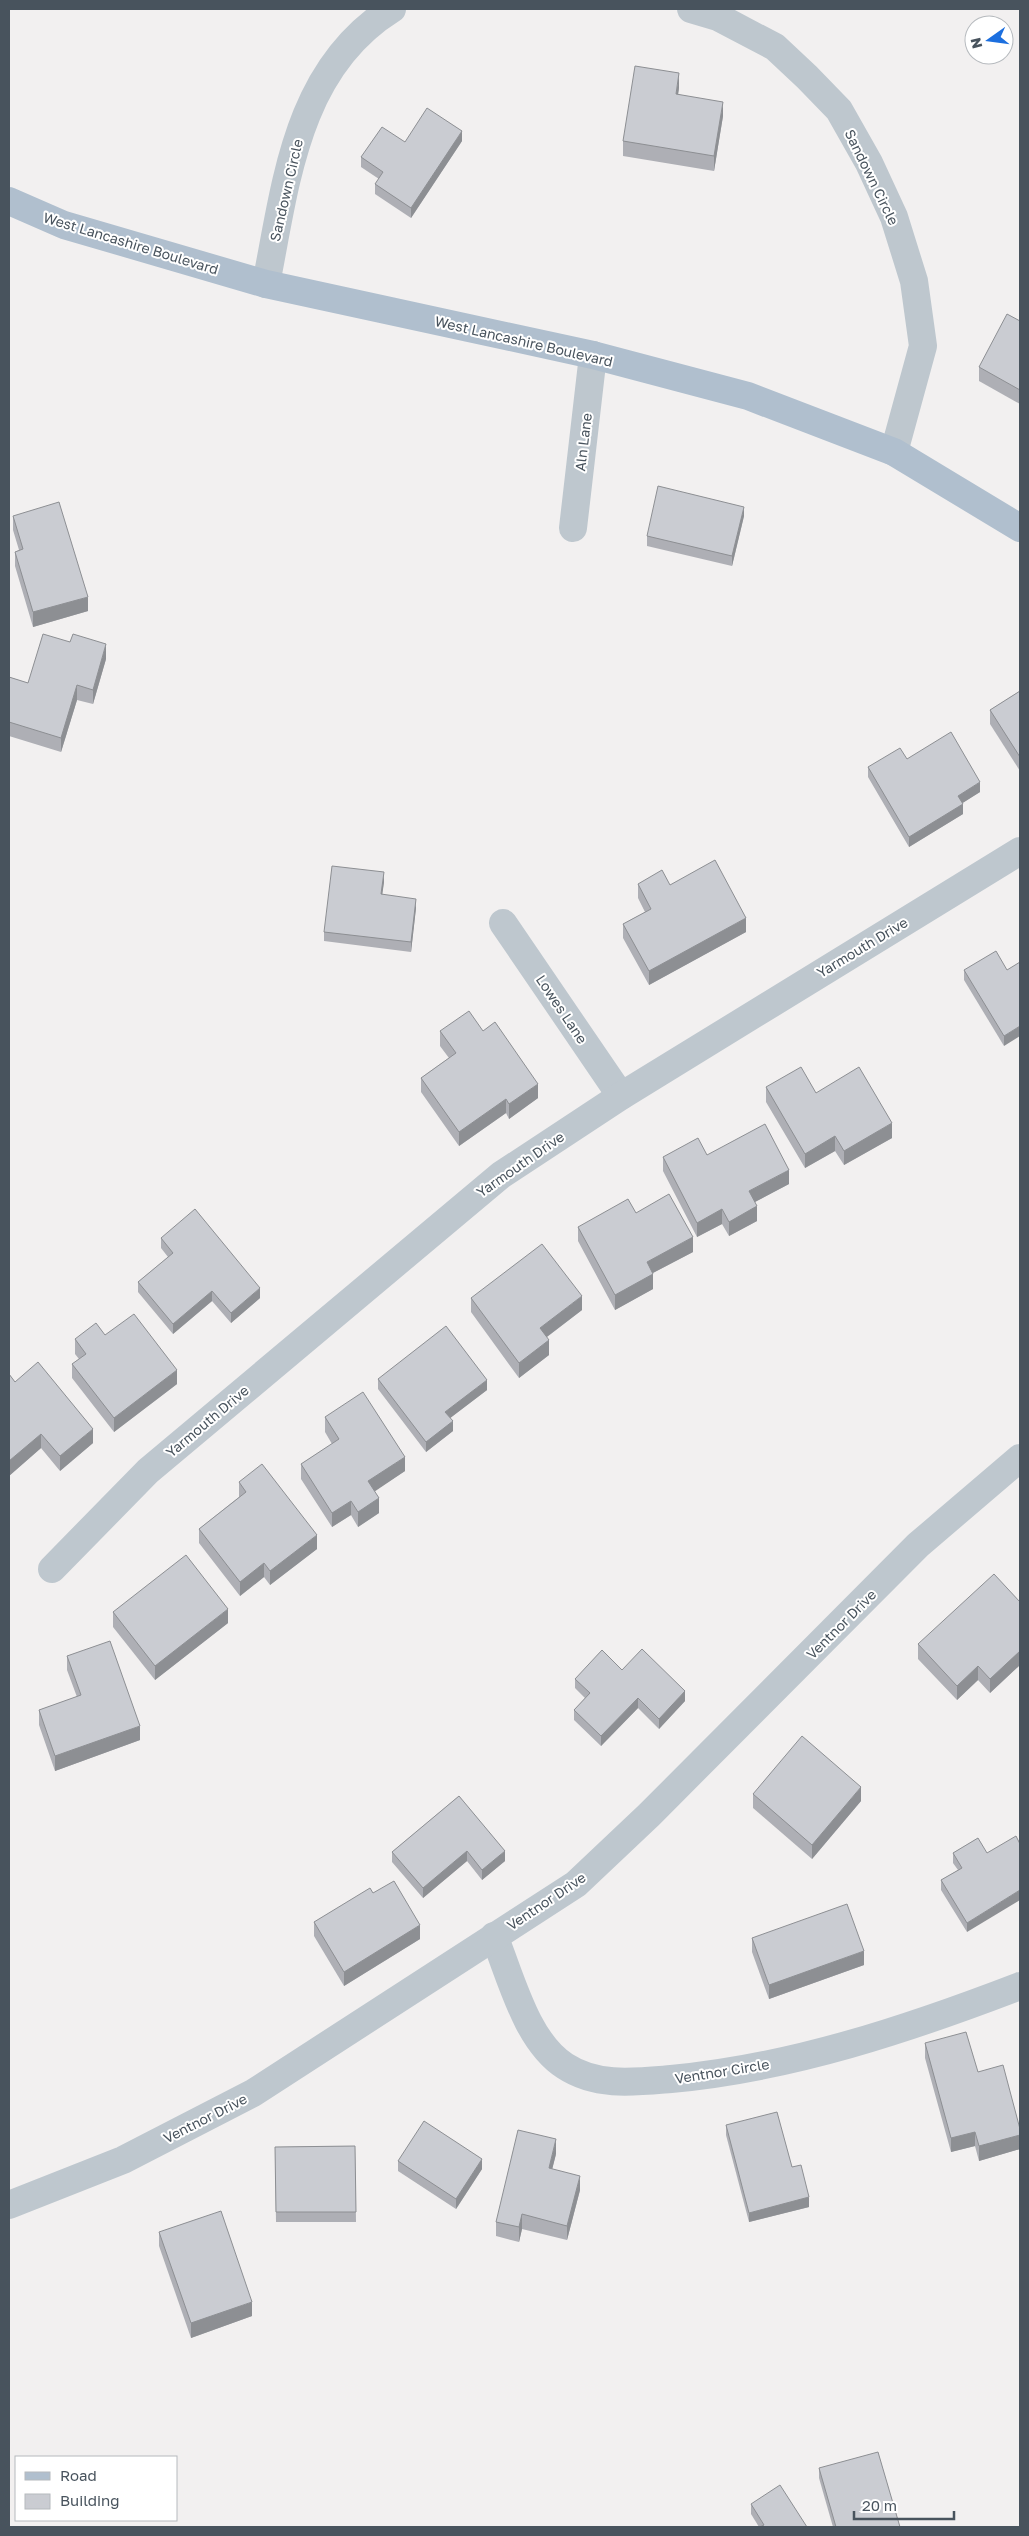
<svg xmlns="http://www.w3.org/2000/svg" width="1029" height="2536" viewBox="0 0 1029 2536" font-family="'Golos Text',sans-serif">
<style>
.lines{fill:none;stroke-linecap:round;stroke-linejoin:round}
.minor{stroke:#bec7ce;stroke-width:28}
.major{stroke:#b0bfce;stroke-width:28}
.wall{fill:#aeafb5}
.shaded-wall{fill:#8d8f93}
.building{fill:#caccd2;stroke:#8d8f93}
.labels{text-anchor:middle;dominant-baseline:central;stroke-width:4;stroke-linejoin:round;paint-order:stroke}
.street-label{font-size:14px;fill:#48535d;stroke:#fff}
</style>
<rect width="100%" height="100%" fill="#f2f0f0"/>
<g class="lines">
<g class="minor">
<polyline points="691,9 718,17 775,47 807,77 839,110 869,163 894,217 914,281 923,346 894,452"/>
<path d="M266 284C286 183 296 69 392 9"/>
<polyline points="573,528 593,355"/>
<polyline points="503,923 621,1096"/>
<polyline points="52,1569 148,1471 501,1175 621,1096 1020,851"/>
<path d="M494 1936C511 1977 526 2041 565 2066 597 2087 635 2082 671 2079 791 2068 908 2029 1020 1986"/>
<polyline points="9,2205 123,2160 253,2093 576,1884 649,1815 918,1545 1020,1458"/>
</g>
<polyline class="major" points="9,201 64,225 266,284 593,355 748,396 894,452 1020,528"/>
</g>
<g class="wall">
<polygon points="679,88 678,94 723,116 714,171 623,156 623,141"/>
<polygon points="462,141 411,218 375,194 375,184 379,179 361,167 361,157 405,142"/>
<polygon points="1020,321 1020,404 979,381 979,367"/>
<polygon points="13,516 88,611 33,627 15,566 15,552 19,550 13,530"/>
<polygon points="744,516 732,566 647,546 647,536"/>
<polygon points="106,659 93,704 77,700 61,752 9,736 9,677 28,683"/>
<polygon points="1020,691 1020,771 990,724 990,710"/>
<polygon points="907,759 980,792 962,803 963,814 909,847 868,777 868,767"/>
<polygon points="384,882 382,894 416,908 411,952 324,941 324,932"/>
<polygon points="638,884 670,885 746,932 649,985 623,938 623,924 645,912 638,898"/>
<polygon points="964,970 1007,970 1004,1046 964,980"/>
<polygon points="440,1031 483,1031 538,1098 509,1119 506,1113 459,1146 421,1092 421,1078 449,1058 440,1046"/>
<polygon points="766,1087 816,1093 892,1138 844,1165 835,1151 805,1168 766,1102"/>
<polygon points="707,1155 789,1184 755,1202 757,1221 729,1236 722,1224 697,1237 663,1171 663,1157"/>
<polygon points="636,1213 693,1252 653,1273 653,1289 615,1310 578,1241 578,1227"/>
<polygon points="161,1238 260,1298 231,1323 212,1301 173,1334 138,1292 138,1282 168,1257 161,1248"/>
<polygon points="471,1298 582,1310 547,1337 549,1355 519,1378 471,1312"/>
<polygon points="105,1335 177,1384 114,1432 72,1378 72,1364 79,1359 75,1354 75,1339"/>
<polygon points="9,1374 15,1382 93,1443 60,1471 41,1448 9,1476"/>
<polygon points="378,1379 487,1390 450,1418 453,1431 426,1452 378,1389"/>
<polygon points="325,1417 405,1471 374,1491 379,1513 358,1527 351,1515 332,1527 301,1479 301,1464 332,1444 325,1432"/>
<polygon points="239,1482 317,1549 270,1585 264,1577 240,1596 199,1543 199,1529 239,1497"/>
<polygon points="1020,1602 1020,1665 990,1693 978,1680 957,1700 918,1659 918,1644"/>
<polygon points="113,1612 228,1623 155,1680 113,1627"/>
<polygon points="67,1656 140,1740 55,1771 39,1725 39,1710 77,1697 67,1670"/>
<polygon points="622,1670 685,1701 659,1729 638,1708 601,1746 574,1720 574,1710 585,1698 575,1688 575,1679"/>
<polygon points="753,1794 861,1801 812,1859 753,1808"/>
<polygon points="459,1796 505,1861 482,1880 467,1861 423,1898 392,1862 392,1852"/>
<polygon points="978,1838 967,1932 941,1890 941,1880 958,1870 953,1863 953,1853"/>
<polygon points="373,1893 420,1939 344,1986 314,1936 314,1922"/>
<polygon points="752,1938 864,1965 769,1999 752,1952"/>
<polygon points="925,2043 978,2072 1020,2135 1020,2149 979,2161 975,2146 951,2152 925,2058"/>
<polygon points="726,2125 792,2167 809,2207 749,2222 726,2135"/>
<polygon points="355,2146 356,2222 276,2222 275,2147"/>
<polygon points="556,2154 552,2169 580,2190 567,2240 522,2229 519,2242 496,2236 496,2222"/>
<polygon points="398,2161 482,2169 456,2209 398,2171"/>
<polygon points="159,2232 252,2316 191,2338 159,2246"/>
<polygon points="819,2468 900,2527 833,2527 819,2478"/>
<polygon points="751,2504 807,2527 759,2527 751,2514"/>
</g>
<g class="shaded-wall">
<polygon points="679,73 679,88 676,108 676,94"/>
<polygon points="723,102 723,116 714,171 714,156"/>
<polygon points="462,131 462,141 411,218 411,208"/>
<polygon points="744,507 744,516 732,566 732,556"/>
<polygon points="88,597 88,611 33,627 33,612"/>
<polygon points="106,644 106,659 93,704 93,690"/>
<polygon points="77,685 77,700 61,752 61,738"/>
<polygon points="980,782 980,792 958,806 958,796"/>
<polygon points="963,804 963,814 909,847 909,837"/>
<polygon points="384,872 384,882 381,904 381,894"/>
<polygon points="416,899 416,908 411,952 411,942"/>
<polygon points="746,918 746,932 649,985 649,971"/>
<polygon points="1020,1026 1020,1036 1004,1046 1004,1036"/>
<polygon points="538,1084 538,1098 509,1119 509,1104"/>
<polygon points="506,1099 506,1113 459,1146 459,1132"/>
<polygon points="892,1123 892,1138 844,1165 844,1151"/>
<polygon points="835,1136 835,1151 805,1168 805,1154"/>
<polygon points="789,1170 789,1184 749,1205 749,1191"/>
<polygon points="757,1206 757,1221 729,1236 729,1222"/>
<polygon points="722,1209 722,1224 697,1237 697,1223"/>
<polygon points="693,1237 693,1252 647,1276 647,1262"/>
<polygon points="653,1274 653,1289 615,1310 615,1295"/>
<polygon points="260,1288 260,1298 231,1323 231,1313"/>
<polygon points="212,1291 212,1301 173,1334 173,1324"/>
<polygon points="582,1296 582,1310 540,1342 540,1328"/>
<polygon points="549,1340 549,1355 519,1378 519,1363"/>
<polygon points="177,1370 177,1384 114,1432 114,1418"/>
<polygon points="487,1380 487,1390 445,1422 445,1412"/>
<polygon points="453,1421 453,1431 426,1452 426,1442"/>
<polygon points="93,1429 93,1443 60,1471 60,1456"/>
<polygon points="41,1434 41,1448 9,1476 9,1461"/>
<polygon points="405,1457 405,1471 368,1496 368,1481"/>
<polygon points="379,1498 379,1513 358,1527 358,1512"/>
<polygon points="351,1501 351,1515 332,1527 332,1513"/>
<polygon points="317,1535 317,1549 270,1585 270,1571"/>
<polygon points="264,1563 264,1577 240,1596 240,1582"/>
<polygon points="228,1609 228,1623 155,1680 155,1666"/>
<polygon points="1020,1651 1020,1665 990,1693 990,1679"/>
<polygon points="978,1666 978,1680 957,1700 957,1686"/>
<polygon points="685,1691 685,1701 659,1729 659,1719"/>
<polygon points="638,1698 638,1708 601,1746 601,1736"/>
<polygon points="10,1706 10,1721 9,1726 9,1712"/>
<polygon points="140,1726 140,1740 55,1771 55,1756"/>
<polygon points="861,1787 861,1801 812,1859 812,1845"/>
<polygon points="467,1851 467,1861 423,1898 423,1888"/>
<polygon points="505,1851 505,1861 482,1880 482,1870"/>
<polygon points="1020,1890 1020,1900 967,1932 967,1923"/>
<polygon points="420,1925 420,1939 344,1986 344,1972"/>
<polygon points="864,1951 864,1965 769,1999 769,1985"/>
<polygon points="975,2132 975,2146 951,2152 951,2138"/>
<polygon points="1020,2135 1020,2149 979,2161 979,2146"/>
<polygon points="556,2139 556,2154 549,2182 549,2168"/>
<polygon points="482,2159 482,2169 456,2209 456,2199"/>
<polygon points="580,2176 580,2190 567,2240 567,2226"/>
<polygon points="809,2197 809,2207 749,2222 749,2213"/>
<polygon points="522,2214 522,2229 519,2242 519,2227"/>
<polygon points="252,2302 252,2316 191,2338 191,2323"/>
</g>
<g class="building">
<polygon points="635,66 679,73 676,94 723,102 714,156 623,141"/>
<polygon points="427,108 462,131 411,208 375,184 383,172 361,157 382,127 405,142"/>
<polygon points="1007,314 1020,321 1020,390 979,367"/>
<polygon points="658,486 744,507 732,556 647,536"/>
<polygon points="59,502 88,597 33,612 15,552 23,549 13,516"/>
<polygon points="43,634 70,642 73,634 106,644 93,690 77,685 61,738 9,722 9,677 28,683"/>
<polygon points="1020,691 1020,757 990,710"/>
<polygon points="951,732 980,782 958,796 963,804 909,837 868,767 900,748 907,759"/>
<polygon points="715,860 746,918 649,971 623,924 651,909 638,884 662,870 670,885"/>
<polygon points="332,866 384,872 381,894 416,899 411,942 324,932"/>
<polygon points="996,951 1007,970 1020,962 1020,1026 1004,1036 964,970"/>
<polygon points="469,1011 483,1031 495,1022 538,1084 509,1104 506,1099 459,1132 421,1078 456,1053 440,1031"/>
<polygon points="801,1067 816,1093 859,1067 892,1123 844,1151 835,1136 805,1154 766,1087"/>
<polygon points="765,1124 789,1170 749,1191 757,1206 729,1222 722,1209 697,1223 663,1157 698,1138 707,1155"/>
<polygon points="669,1194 693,1237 647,1262 653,1274 615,1295 578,1227 628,1199 636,1213"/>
<polygon points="195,1209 260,1288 231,1313 212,1291 173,1324 138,1282 173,1253 161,1238"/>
<polygon points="542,1244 582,1296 540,1328 549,1340 519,1363 471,1298"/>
<polygon points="134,1314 177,1370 114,1418 72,1364 86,1354 75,1339 96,1323 105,1335"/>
<polygon points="446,1326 487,1380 445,1412 453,1421 426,1442 378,1379"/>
<polygon points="38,1362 93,1429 60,1456 41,1434 9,1461 9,1374 15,1382"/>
<polygon points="363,1392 405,1457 368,1481 379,1498 358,1512 351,1501 332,1513 301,1464 339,1439 325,1417"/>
<polygon points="262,1464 317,1535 270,1571 264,1563 240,1582 199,1529 246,1492 239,1482"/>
<polygon points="186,1555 228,1609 155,1666 113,1612"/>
<polygon points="994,1574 1020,1602 1020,1651 990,1679 978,1666 957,1686 918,1644"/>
<polygon points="110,1641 140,1726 55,1756 39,1710 81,1695 67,1656"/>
<polygon points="642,1649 685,1691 659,1719 638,1698 601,1736 574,1710 590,1693 575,1679 602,1650 622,1670"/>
<polygon points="802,1736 861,1787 812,1845 753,1794"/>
<polygon points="459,1796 505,1851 482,1870 467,1851 423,1888 392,1852"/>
<polygon points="1016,1836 1020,1844 1020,1890 967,1923 941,1880 962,1868 953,1853 978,1838 987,1853"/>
<polygon points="394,1881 420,1925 344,1972 314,1922 370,1888 373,1893"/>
<polygon points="847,1904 864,1951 769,1985 752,1938"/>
<polygon points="966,2032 978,2072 1003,2065 1020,2129 1020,2135 979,2146 975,2132 951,2138 925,2043"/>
<polygon points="777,2112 792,2167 801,2165 809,2197 749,2213 726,2125"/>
<polygon points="424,2121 482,2159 456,2199 398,2161"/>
<polygon points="518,2130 556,2139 549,2168 580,2176 567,2226 522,2214 519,2227 496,2222"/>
<polygon points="355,2146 356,2212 276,2212 275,2147"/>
<polygon points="221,2211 252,2302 191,2323 159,2232"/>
<polygon points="878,2452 900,2527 836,2527 819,2468"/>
<polygon points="780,2485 807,2527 760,2527 764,2525 751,2504"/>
</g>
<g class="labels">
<g class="street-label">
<text transform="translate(872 177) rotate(64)">Sandown Circle</text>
<text transform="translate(286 190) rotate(-77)">Sandown Circle</text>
<text transform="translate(131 243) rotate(17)">West Lancashire Boulevard</text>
<text transform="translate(524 341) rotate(13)">West Lancashire Boulevard</text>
<text transform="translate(583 442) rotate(-83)">Aln Lane</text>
<text transform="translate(862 947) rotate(-31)">Yarmouth Drive</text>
<text transform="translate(562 1009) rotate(56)">Lowes Lane</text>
<text transform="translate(520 1164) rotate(-35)">Yarmouth Drive</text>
<text transform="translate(207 1421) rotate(-40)">Yarmouth Drive</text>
<text transform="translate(841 1624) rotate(-45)">Ventnor Drive</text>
<text transform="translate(546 1901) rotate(-34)">Ventnor Drive</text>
<text transform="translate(722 2071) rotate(-9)">Ventnor Circle</text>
<text transform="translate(205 2118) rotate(-27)">Ventnor Drive</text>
</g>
</g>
<rect width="1029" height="2536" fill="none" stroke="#48535d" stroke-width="20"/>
<rect x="15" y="2456" width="162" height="65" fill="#ffffff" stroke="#b6babe"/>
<rect x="25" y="2472" width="25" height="8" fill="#b0bfce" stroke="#b6babe"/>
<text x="60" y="2481" font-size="15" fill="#48535d">Road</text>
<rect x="25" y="2494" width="25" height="15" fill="#caccd2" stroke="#b6babe"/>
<text x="60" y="2506" font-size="15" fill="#48535d">Building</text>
<g transform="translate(989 40) rotate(256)"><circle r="24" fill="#ffffff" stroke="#b6babe"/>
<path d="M0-4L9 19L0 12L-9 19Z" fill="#1c6fdf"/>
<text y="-8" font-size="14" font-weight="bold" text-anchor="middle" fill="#48535d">N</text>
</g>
<path d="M854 2511v8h100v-8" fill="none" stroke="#48535d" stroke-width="2.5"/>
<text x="862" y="2511" font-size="15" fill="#48535d" stroke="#ffffff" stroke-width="4" paint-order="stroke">20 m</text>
</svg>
